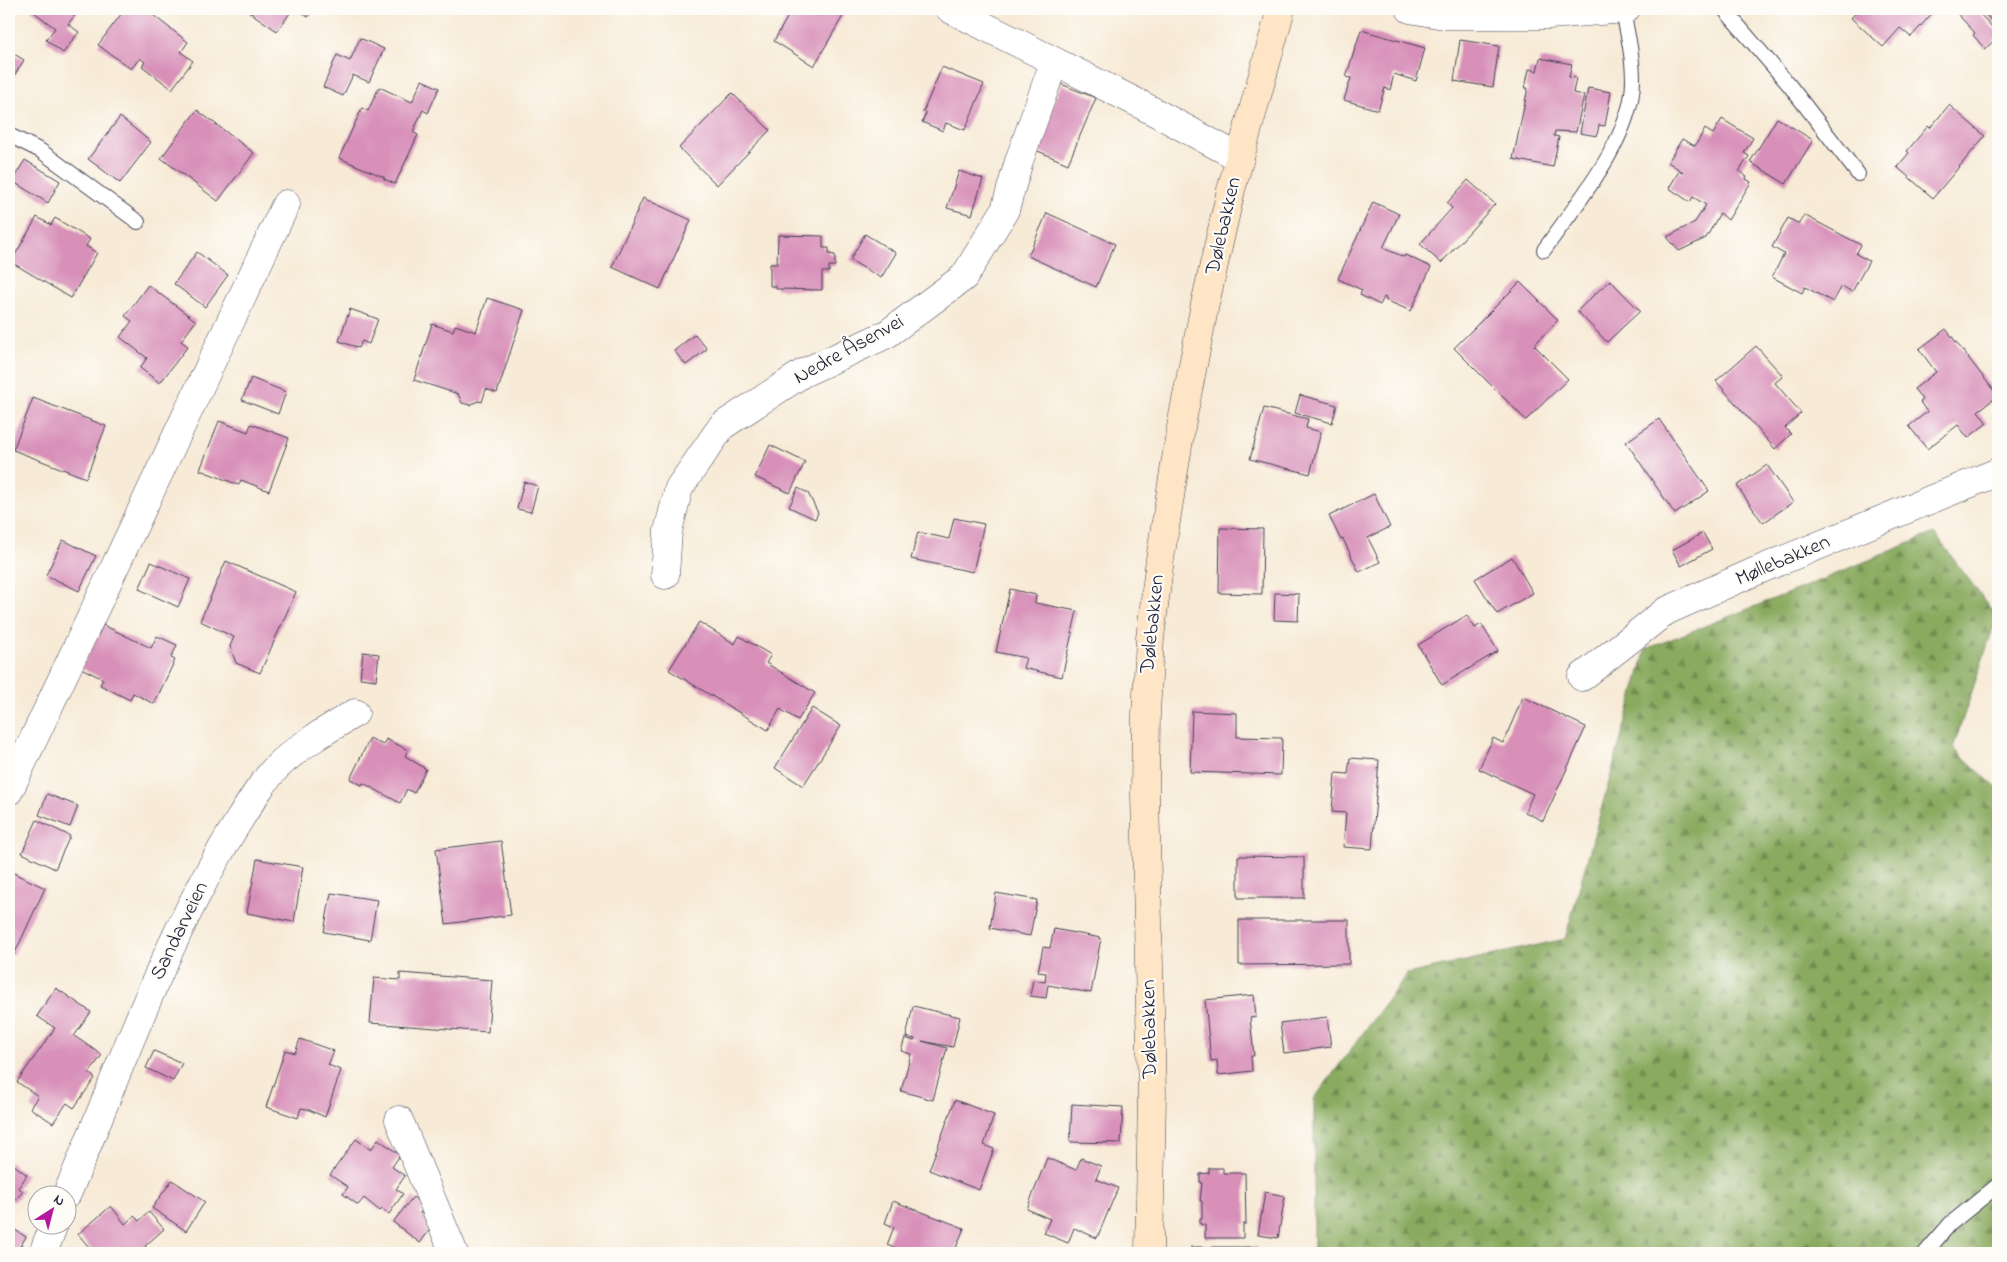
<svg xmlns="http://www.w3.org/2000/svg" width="2007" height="1262" viewBox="0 0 2007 1262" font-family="'Indie Flower',sans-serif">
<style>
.forest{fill:url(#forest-firs);stroke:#56664c}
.building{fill:#d890b9}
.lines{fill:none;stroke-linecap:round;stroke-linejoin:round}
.service-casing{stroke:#424052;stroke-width:16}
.minor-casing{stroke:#424052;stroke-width:29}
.secondary-casing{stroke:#424052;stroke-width:29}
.service{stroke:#fff;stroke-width:14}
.minor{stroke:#fff;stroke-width:28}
.secondary{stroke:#fde5c5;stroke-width:28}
.labels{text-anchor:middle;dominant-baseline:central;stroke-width:4.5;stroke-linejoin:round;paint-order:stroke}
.street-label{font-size:21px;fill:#22223b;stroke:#fdfcf7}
</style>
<defs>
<pattern id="forest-firs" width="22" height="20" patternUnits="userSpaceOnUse" patternTransform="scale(1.25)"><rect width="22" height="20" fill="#89aa5e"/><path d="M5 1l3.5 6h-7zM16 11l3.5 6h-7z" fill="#708a4f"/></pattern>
</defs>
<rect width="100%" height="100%" fill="#fdfcf7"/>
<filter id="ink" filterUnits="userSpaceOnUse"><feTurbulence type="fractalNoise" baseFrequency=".02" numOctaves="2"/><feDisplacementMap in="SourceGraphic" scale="10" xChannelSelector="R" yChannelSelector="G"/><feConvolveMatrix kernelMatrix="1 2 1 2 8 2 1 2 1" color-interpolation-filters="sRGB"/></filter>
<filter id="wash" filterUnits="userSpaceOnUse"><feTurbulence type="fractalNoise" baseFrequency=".0096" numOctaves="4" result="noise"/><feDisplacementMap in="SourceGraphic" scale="20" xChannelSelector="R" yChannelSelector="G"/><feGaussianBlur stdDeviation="1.12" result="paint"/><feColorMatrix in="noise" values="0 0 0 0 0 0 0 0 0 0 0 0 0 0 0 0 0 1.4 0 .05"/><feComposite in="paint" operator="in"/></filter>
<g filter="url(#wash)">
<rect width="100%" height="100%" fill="#f7ead6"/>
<polygon class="forest" points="1934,533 1997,617 1953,748 1998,789 1998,1253 1314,1253 1314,1099 1407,974 1565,939 1646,649 1799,589"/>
<g id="blocks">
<g class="building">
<polygon points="30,9 80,9 68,24 79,32 63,53 46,40 55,28"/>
<polygon points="125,9 145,9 188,42 181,52 193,61 172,89 142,66 145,62 140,58 131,69 98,45"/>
<polygon points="245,9 293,9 277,31"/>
<polygon points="297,9 314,9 308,17"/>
<polygon points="792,9 847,9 814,66 774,41"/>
<polygon points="1859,9 1936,9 1911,37 1900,28 1883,47 1851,18"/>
<polygon points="1953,9 1975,9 1998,33 1998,37 1985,49 1973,35 1975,33"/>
<polygon points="1981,9 1998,9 1998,28"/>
<polygon points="1361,30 1425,48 1416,81 1394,74 1390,90 1385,88 1378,110 1344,100 1351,78 1346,77"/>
<polygon points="360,38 384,49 369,82 353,75 343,96 323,87 337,55 350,61"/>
<polygon points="1460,40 1499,46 1493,87 1454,81"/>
<polygon points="9,51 24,60 9,84"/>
<polygon points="1540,58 1572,64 1569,77 1576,78 1573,93 1584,95 1576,132 1555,131 1554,136 1559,137 1553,167 1513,159 1528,88 1525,88 1529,69 1537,71"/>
<polygon points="942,67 984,84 965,130 946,123 943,131 922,122 926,113 923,112"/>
<polygon points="422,80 439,88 428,113 423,110 413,132 418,135 395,184 384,179 384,177 339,158 362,108 368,111 379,87 412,102"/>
<polygon points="1061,84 1096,98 1068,164 1031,148 1040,135"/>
<polygon points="1588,88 1611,92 1605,126 1599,125 1597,136 1580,133"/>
<polygon points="732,93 770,130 717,185 679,148"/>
<polygon points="1949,105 1985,136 1933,198 1897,167 1909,153 1907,151 1928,126 1930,128"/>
<polygon points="197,110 254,153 218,201 161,158"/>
<polygon points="120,117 151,142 120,183 88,159"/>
<polygon points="1777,118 1813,140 1786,184 1750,162"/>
<polygon points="1722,119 1753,138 1744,153 1749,156 1739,171 1747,177 1746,179 1751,182 1728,220 1720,213 1706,238 1679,251 1667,237 1695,222 1706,205 1693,197 1690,202 1669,188 1679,171 1682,173 1683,172 1668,162 1682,139 1695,146 1705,129 1713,134"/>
<polygon points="25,160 60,181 48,203 12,181"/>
<polygon points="959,171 983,179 972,215 947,208"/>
<polygon points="1468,180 1495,204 1441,263 1420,244 1452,208 1447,203"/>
<polygon points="643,198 691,220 660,289 612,267"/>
<polygon points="1373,202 1399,214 1383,248 1404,257 1405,255 1431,267 1411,311 1385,300 1386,298 1384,297 1380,305 1360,295 1362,290 1338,279"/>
<polygon points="1047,213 1115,244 1096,287 1028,256"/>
<polygon points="1804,215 1861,245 1856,254 1869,261 1852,292 1842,286 1833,302 1805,287 1802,293 1772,277 1784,254 1772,247 1788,218 1799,224"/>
<polygon points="37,217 51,225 55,218 90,239 86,246 97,253 71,298 11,262"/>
<polygon points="865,234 896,253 881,278 850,260"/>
<polygon points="778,235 823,236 823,248 829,248 829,254 835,255 835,266 829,266 829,272 822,272 822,290 776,289 776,286 770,286 770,264 777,264"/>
<polygon points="197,252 228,275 205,307 174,284"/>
<polygon points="1610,280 1640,311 1607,342 1577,311"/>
<polygon points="1520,282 1558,320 1534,345 1568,379 1526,420 1454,348"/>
<polygon points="148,285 196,321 181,341 188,346 160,383 140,368 147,358 120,337 132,321 125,316"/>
<polygon points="487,298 524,310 497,393 486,389 482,402 478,401 470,405 462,403 458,394 414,380 432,324 453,331 455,325 476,332"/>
<polygon points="350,309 378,319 369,344 362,341 359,348 339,341"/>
<polygon points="1946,329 1998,396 1978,411 1987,423 1968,438 1958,425 1927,449 1909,426 1927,412 1920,402 1923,400 1914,389 1936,372 1919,349"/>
<polygon points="695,334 707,349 686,365 674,351"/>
<polygon points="1756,346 1783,376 1775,383 1801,413 1785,428 1791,434 1775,449 1716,381"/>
<polygon points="251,378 286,392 278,414 242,400"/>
<polygon points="1300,395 1337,405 1332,423 1295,413"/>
<polygon points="33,398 106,426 86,478 13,450"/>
<polygon points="1264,408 1308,419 1306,428 1321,432 1310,474 1250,459"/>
<polygon points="1659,419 1709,491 1675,514 1626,442"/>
<polygon points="219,421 248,432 251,424 289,438 269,491 241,480 239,485 200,470"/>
<polygon points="770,445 805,462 790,493 755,477"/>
<polygon points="1767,465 1793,502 1763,523 1737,486"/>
<polygon points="524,482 538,486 531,512 517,509"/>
<polygon points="798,488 808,493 818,513 815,519 789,507"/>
<polygon points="1374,494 1390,527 1368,538 1380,562 1359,572 1343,539 1341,540 1329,516"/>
<polygon points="954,518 984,524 973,572 911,559 918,532 949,539"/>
<polygon points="1220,528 1263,529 1262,594 1219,593"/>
<polygon points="1703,533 1712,549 1681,566 1672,550"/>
<polygon points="63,540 96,556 79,591 46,575"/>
<polygon points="1512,557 1533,593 1497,614 1475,579"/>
<polygon points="226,561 296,592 260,673 236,663 230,646 234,637 200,621"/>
<polygon points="151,562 190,579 178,607 139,589"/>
<polygon points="1010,589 1036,595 1035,603 1077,611 1062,677 1023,668 1026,658 996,652"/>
<polygon points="1275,593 1299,594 1298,621 1274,620"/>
<polygon points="1467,615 1475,628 1481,624 1498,651 1442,685 1418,645"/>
<polygon points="699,622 735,644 739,636 771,655 766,663 815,693 798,720 780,709 768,730 669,670"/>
<polygon points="103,625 151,648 157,636 177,645 171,658 175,660 154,704 133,693 130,700 100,685 103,679 81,668"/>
<polygon points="363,652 379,654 376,680 360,678"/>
<polygon points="1523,697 1586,727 1543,821 1525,812 1533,794 1479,769 1493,738 1503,743"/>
<polygon points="812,708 841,726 803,786 775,768"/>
<polygon points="1998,709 1998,722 1995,710"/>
<polygon points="1192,711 1237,713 1237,737 1282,738 1281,775 1190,772"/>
<polygon points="370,738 383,745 386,739 408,750 405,756 426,769 414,793 407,789 400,803 363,783 362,785 350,779"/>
<polygon points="1350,758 1379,760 1372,849 1343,847 1346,813 1332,812 1335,773 1348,774"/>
<polygon points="47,794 78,806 70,827 39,815"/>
<polygon points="37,820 70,836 55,869 22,853"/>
<polygon points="501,841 511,915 446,924 436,849"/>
<polygon points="1238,856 1304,857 1304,898 1238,898"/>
<polygon points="257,859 303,867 294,922 247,913"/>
<polygon points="9,871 45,888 14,955 9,952"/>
<polygon points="331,893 377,900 370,940 324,932"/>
<polygon points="996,893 1037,900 1030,936 990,928"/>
<polygon points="1239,920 1349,920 1349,964 1239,965"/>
<polygon points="1054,929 1101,938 1091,993 1048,985 1046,998 1030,996 1033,980 1045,982 1046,973 1038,972 1043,947 1050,948"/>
<polygon points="400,973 492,980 488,1032 370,1023 374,978 400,980"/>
<polygon points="56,988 91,1012 74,1036 102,1055 89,1073 95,1078 74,1108 67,1103 53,1123 30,1108 38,1096 17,1082 55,1028 37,1016"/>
<polygon points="1254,995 1256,1017 1250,1018 1254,1056 1251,1056 1252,1071 1218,1075 1217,1060 1211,1061 1205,1000"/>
<polygon points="913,1006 960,1017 953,1047 922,1041 947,1048 933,1100 901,1091 911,1054 901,1051 905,1038 914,1041 915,1039 906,1037"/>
<polygon points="1327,1017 1331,1047 1284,1053 1280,1023"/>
<polygon points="300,1039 334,1051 328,1065 341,1070 325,1117 307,1109 301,1108 298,1118 266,1107 285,1050 295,1053"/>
<polygon points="154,1051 182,1063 173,1081 146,1068"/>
<polygon points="955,1100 994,1115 984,1145 994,1149 979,1190 929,1170"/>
<polygon points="1072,1104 1123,1107 1121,1143 1070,1142"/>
<polygon points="356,1139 371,1150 378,1139 400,1155 392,1167 405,1176 396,1189 403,1194 389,1214 382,1209 380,1211 364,1198 358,1205 343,1194 348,1187 330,1175"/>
<polygon points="1047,1158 1076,1170 1081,1158 1101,1166 1096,1179 1118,1188 1097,1238 1074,1228 1068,1243 1044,1233 1050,1219 1027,1209"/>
<polygon points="9,1161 27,1175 18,1188 23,1191 14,1202 9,1198"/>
<polygon points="1209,1168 1223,1168 1223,1173 1245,1173 1246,1224 1243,1224 1243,1238 1205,1238 1205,1225 1200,1224 1200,1219 1202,1219 1202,1201 1200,1201 1202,1183 1200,1183 1200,1174 1209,1173"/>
<polygon points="172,1180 205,1202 186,1231 152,1208"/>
<polygon points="1265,1192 1285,1196 1278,1238 1258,1235"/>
<polygon points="413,1197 425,1207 420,1213 434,1224 420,1243 393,1222"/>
<polygon points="893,1201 964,1228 954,1253 936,1253 926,1249 925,1253 908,1253 887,1245 894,1227 885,1223"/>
<polygon points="111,1206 125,1224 134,1216 139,1221 149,1212 164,1229 145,1246 151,1253 94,1253 78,1234"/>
<polygon points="9,1226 26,1237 16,1253 9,1253"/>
<rect x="1191" y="1247" width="67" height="6"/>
</g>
</g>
</g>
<g filter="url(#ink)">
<use href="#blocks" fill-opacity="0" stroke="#424052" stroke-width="1"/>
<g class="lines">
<defs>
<g id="service">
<polyline points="1724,9 1790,86 1858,174"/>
<polyline points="9,135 41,151 138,222"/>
<path d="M1544 250C1576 204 1633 138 1633 80 1633 56 1628 33 1622 9"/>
<polyline points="1925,1253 1950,1224 1998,1185"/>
</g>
<g id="minor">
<polyline points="950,9 1138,103 1240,158"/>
<polyline points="1410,9 1444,15 1549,15 1626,9"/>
<polyline points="665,575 668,531 679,488 722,426 803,373 887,334 964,277 1005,210 1019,161 1054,62"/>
<polyline points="1582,677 1666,611 1754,572 1998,472"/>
<polyline points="9,791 286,204"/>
<polyline points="399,1120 454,1253"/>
<path d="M67 1194C118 1074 162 948 230 835 244 813 261 782 280 764 302 744 330 728 355 713"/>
<polyline points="43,1253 54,1224"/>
</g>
<polyline id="secondary" points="1149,1253 1152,1095 1145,794 1146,714 1150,638 1160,559 1182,421 1205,304 1231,190 1281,9"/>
</defs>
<use href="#service" class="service-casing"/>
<use href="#minor" class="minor-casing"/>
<use href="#secondary" class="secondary-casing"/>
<use href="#service" class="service"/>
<use href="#minor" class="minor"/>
<use href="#secondary" class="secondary"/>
</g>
</g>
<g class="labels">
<g class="street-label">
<text transform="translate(1224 226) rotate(-77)">Dølebakken</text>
<text transform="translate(849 350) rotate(-29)">Nedre Åsenvei</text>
<text transform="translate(1783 561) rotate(-23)">Møllebakken</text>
<text transform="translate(1153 624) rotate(-84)">Dølebakken</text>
<text transform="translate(180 931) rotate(-64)">Sandarveien</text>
<text transform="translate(1150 1029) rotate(-91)">Dølebakken</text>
</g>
</g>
<rect width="2007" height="1262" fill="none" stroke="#fdfcf7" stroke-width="30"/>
<g transform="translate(52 1210) rotate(36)"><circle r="24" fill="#fdfcf7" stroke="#a5a5ac"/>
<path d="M0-4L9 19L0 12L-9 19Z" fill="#b5179e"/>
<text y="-8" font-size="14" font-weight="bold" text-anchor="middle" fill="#22223b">N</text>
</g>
</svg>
